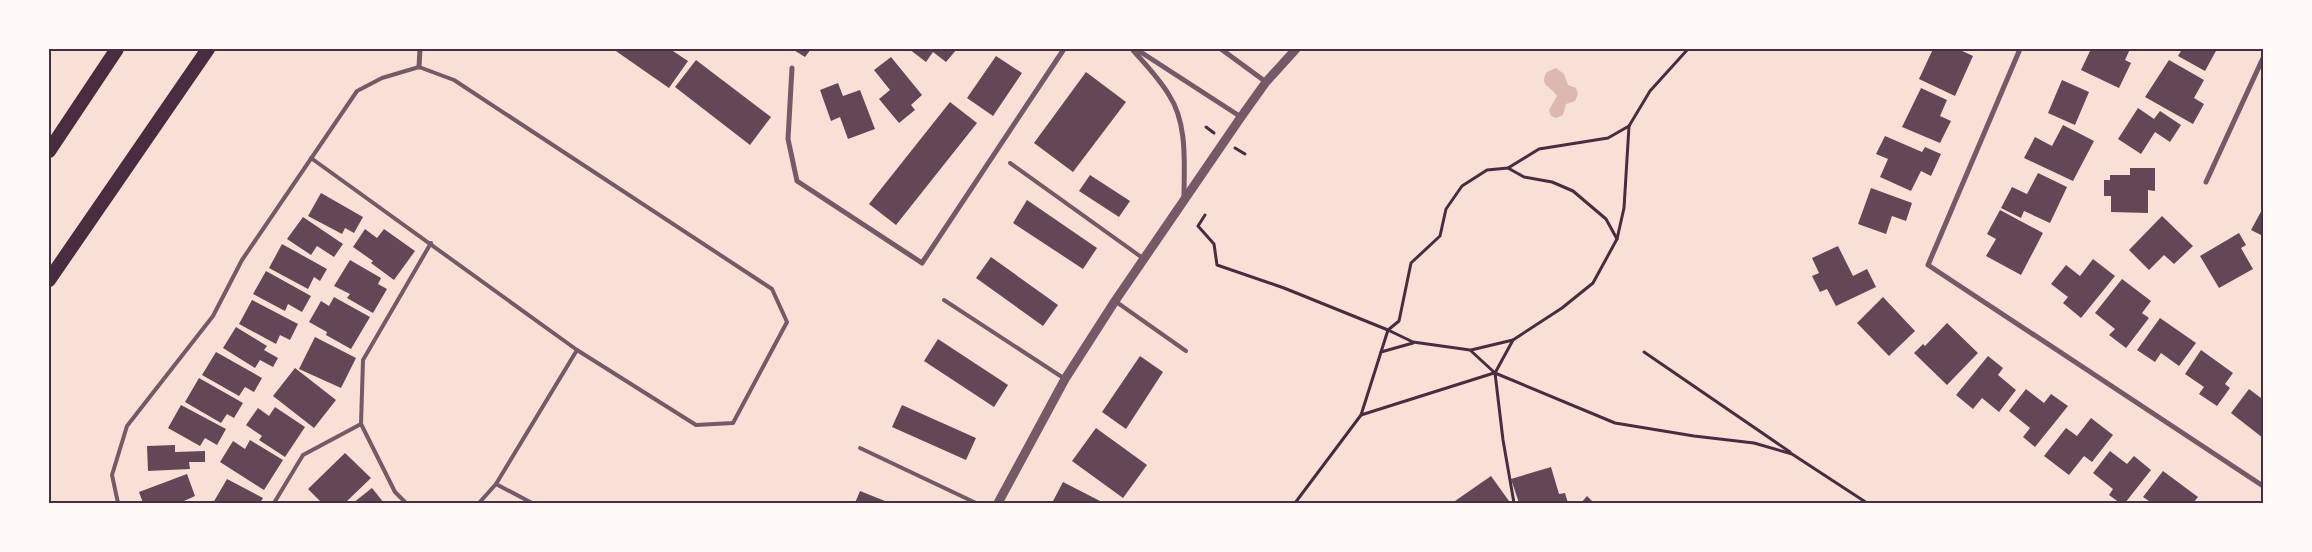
<svg xmlns="http://www.w3.org/2000/svg" width="2312" height="552" viewBox="0 0 2312 552" font-family="'Varela Round',sans-serif">
<style>
.water{fill:#dcb8b0}
.building{fill:#644757}
.lines{fill:none;stroke-linecap:round;stroke-linejoin:round}
.path{stroke:#4a2c40;stroke-width:3}
.service{stroke:#755966;stroke-width:4}
.minor{stroke:#755966;stroke-width:5}
.tertiary{stroke:#755966;stroke-width:9}
.motorway{stroke:#4a2c40;stroke-width:14}
.neatline{fill:none;stroke:#4a2c40;stroke-width:2}
</style>
<rect width="100%" height="100%" fill="#f7e1d7"/>
<path class="water" d="M1556 68 1564 74 1568 85 1576 88 1578 94 1575 101 1566 104 1563 115 1556 118 1551 116 1549 110 1557 96C1552 87 1538 85 1547 72Z"/>
<g class="building">
<polygon points="613,49 670,49 688,61 669,88"/>
<polygon points="792,49 811,49 805,57"/>
<polygon points="909,49 957,49 946,62 933,52 926,62"/>
<polygon points="1933,49 1958,49 1973,56 1955,96 1919,79"/>
<polygon points="2086,49 2130,49 2125,60 2131,63 2119,88 2081,70 2090,51"/>
<polygon points="2182,49 2217,49 2205,71 2178,56"/>
<polygon points="996,56 1022,73 993,116 967,98"/>
<polygon points="891,57 922,95 911,105 915,110 899,123 879,99 890,90 874,70"/>
<polygon points="696,60 771,117 750,145 675,87"/>
<polygon points="2169,60 2204,80 2194,98 2204,104 2193,124 2145,97"/>
<polygon points="1086,72 1126,102 1073,172 1034,143"/>
<polygon points="2062,80 2089,92 2075,125 2048,113"/>
<polygon points="838,83 843,96 860,90 875,129 848,139 840,117 831,121 820,90"/>
<polygon points="1921,88 1947,100 1940,116 1951,121 1940,143 1902,127"/>
<polygon points="950,102 977,123 896,225 869,204"/>
<polygon points="2138,108 2154,119 2160,111 2181,125 2170,142 2155,132 2141,154 2118,139"/>
<polygon points="2063,125 2094,141 2073,181 2024,158 2035,137 2052,146"/>
<polygon points="1885,136 1922,152 1925,147 1941,154 1931,176 1921,171 1911,191 1880,177 1888,159 1876,154"/>
<polygon points="2130,168 2155,168 2155,191 2148,190 2148,213 2111,212 2111,196 2104,196 2104,180 2110,180 2110,175 2130,175"/>
<polygon points="2038,173 2067,187 2050,223 2024,211 2021,218 2001,208 2012,187 2027,194"/>
<polygon points="1090,175 1130,201 1119,217 1079,191"/>
<polygon points="1871,188 1912,203 1906,221 1892,216 1886,234 1858,224"/>
<polygon points="321,193 363,217 354,233 345,228 342,234 308,216"/>
<polygon points="1027,200 1097,248 1083,269 1013,223"/>
<polygon points="2263,208 2263,236 2251,230"/>
<polygon points="2000,210 2043,233 2021,275 1986,256 1996,239 1987,234"/>
<polygon points="2162,216 2193,246 2174,264 2164,255 2149,270 2129,250"/>
<polygon points="303,217 343,244 334,257 317,246 311,255 287,239"/>
<polygon points="365,229 377,238 384,229 415,251 394,280 371,263 373,261 353,247"/>
<polygon points="2239,233 2246,245 2241,248 2253,269 2219,288 2200,256"/>
<polygon points="282,244 327,269 320,281 314,277 308,289 269,268"/>
<polygon points="1838,246 1853,276 1867,269 1876,287 1836,306 1827,289 1820,292 1812,276 1819,273 1812,258"/>
<polygon points="991,257 1058,305 1043,326 976,278"/>
<polygon points="2093,259 2115,276 2081,318 2063,303 2068,297 2051,284 2066,265 2080,276"/>
<polygon points="350,260 381,278 378,284 387,289 373,313 347,298 350,294 334,286"/>
<polygon points="266,271 311,296 302,312 288,304 285,311 253,294"/>
<polygon points="2122,279 2151,301 2142,313 2149,318 2126,348 2109,335 2115,329 2095,313"/>
<polygon points="334,297 370,317 351,349 326,335 327,332 309,322 321,301 329,306"/>
<polygon points="1883,297 1915,331 1889,356 1857,323"/>
<polygon points="252,300 298,324 290,340 280,335 276,344 239,324"/>
<polygon points="2160,318 2196,343 2179,366 2161,353 2155,362 2137,350"/>
<polygon points="1947,323 1978,353 1947,385 1914,353 1923,344 1925,346"/>
<polygon points="236,327 267,346 264,350 278,358 273,367 260,360 255,368 223,348"/>
<polygon points="315,337 356,358 341,388 299,369"/>
<polygon points="938,339 1008,385 994,407 924,361"/>
<polygon points="2201,350 2233,373 2225,384 2230,388 2217,406 2199,394 2204,387 2185,374"/>
<polygon points="216,352 262,378 254,392 245,387 239,396 202,375"/>
<polygon points="1140,356 1163,372 1126,429 1102,412"/>
<polygon points="1988,356 2003,368 1998,375 2016,390 1999,412 1982,398 1973,409 1956,395"/>
<polygon points="295,368 336,400 314,428 273,396"/>
<polygon points="199,378 243,403 234,418 227,414 221,423 185,402"/>
<polygon points="2026,389 2044,403 2051,394 2068,406 2035,447 2023,437 2030,428 2009,411"/>
<polygon points="2249,389 2261,398 2263,395 2263,438 2231,413"/>
<polygon points="181,405 226,429 217,445 205,438 200,446 168,428"/>
<polygon points="902,405 976,438 966,460 892,427"/>
<polygon points="275,407 305,427 285,457 259,440 262,436 246,425 258,408 269,416"/>
<polygon points="2091,418 2113,435 2092,462 2084,456 2069,475 2044,456 2066,428 2077,436"/>
<polygon points="1096,428 1147,465 1123,498 1072,461"/>
<polygon points="250,440 283,460 264,490 220,462 233,441 245,449"/>
<polygon points="175,445 175,452 205,451 205,462 189,462 190,469 148,471 147,446"/>
<polygon points="2110,451 2127,464 2134,456 2151,470 2125,503 2120,503 2109,495 2113,489 2093,473"/>
<polygon points="345,453 371,478 345,503 339,501 336,503 322,503 308,489"/>
<polygon points="1551,467 1559,494 1565,493 1568,503 1519,503 1511,479"/>
<polygon points="2163,471 2198,497 2193,503 2152,503 2143,497"/>
<polygon points="187,474 195,496 184,501 185,503 143,503 139,492"/>
<polygon points="1491,476 1509,501 1505,503 1457,503 1455,501"/>
<polygon points="227,479 263,498 260,503 213,503"/>
<polygon points="1063,482 1104,503 1052,503"/>
<polygon points="372,488 384,503 353,503"/>
<polygon points="860,491 890,503 855,503"/>
<polygon points="1587,496 1594,503 1581,503"/>
</g>
<g class="lines">
<g class="path">
<polyline points="1206,127 1214,133"/>
<polyline points="1235,148 1245,154"/>
<polyline points="1508,168 1524,177 1552,182 1573,191 1606,219 1617,239"/>
<polyline points="1205,215 1198,226 1214,244 1217,265 1284,288 1388,330 1399,321 1411,263 1440,236 1446,209 1462,186 1487,170 1508,168 1539,149 1608,138 1629,126"/>
<polyline points="1471,350 1513,340"/>
<polyline points="1381,352 1413,343"/>
<polyline points="1644,352 1790,452"/>
<polyline points="1361,415 1494,373"/>
<polyline points="1295,503 1361,415 1388,330 1413,342 1470,350 1495,373 1615,423 1694,436 1754,443 1792,454 1867,503"/>
<polyline points="1514,503 1503,440 1495,373 1513,340 1562,308 1593,283 1617,239 1624,208 1629,126 1650,91 1688,49"/>
</g>
<g class="service">
<polyline points="1010,163 1144,259"/>
<polyline points="944,300 1065,379"/>
<polyline points="1115,301 1186,351"/>
<polyline points="860,448 976,503"/>
<polyline points="496,484 532,503"/>
<polyline points="118,503 112,475 127,426 213,316 242,260 357,91 382,78 419,67 454,80 772,289 787,322 733,423 696,425 577,350 311,158"/>
<polyline points="274,503 303,455 361,424"/>
<polyline points="406,503 395,492 361,424 363,360 431,243"/>
<polyline points="479,503 496,484 577,350"/>
</g>
<g class="minor">
<path d="M1132 49C1145 64 1159 78 1169 95 1188 124 1184 164 1184 198"/>
<polyline points="1136,49 1241,117"/>
<polyline points="1221,49 1266,82"/>
<polyline points="2020,49 1928,265 2263,486"/>
<polyline points="419,67 420,49"/>
<polyline points="792,68 788,139 797,181 922,263 1064,49"/>
<polyline points="2206,182 2263,58"/>
</g>
<polyline class="tertiary" points="998,503 1065,379 1115,301 1241,117 1266,82 1296,49"/>
<g class="motorway">
<polyline points="49,151 117,49"/>
<polyline points="49,280 208,49"/>
</g>
</g>
<rect width="2312" height="552" fill="none" stroke="#fffaf5" stroke-width="100"/>
<rect x="50" y="50" width="2212" height="452" class="neatline"/>
</svg>
